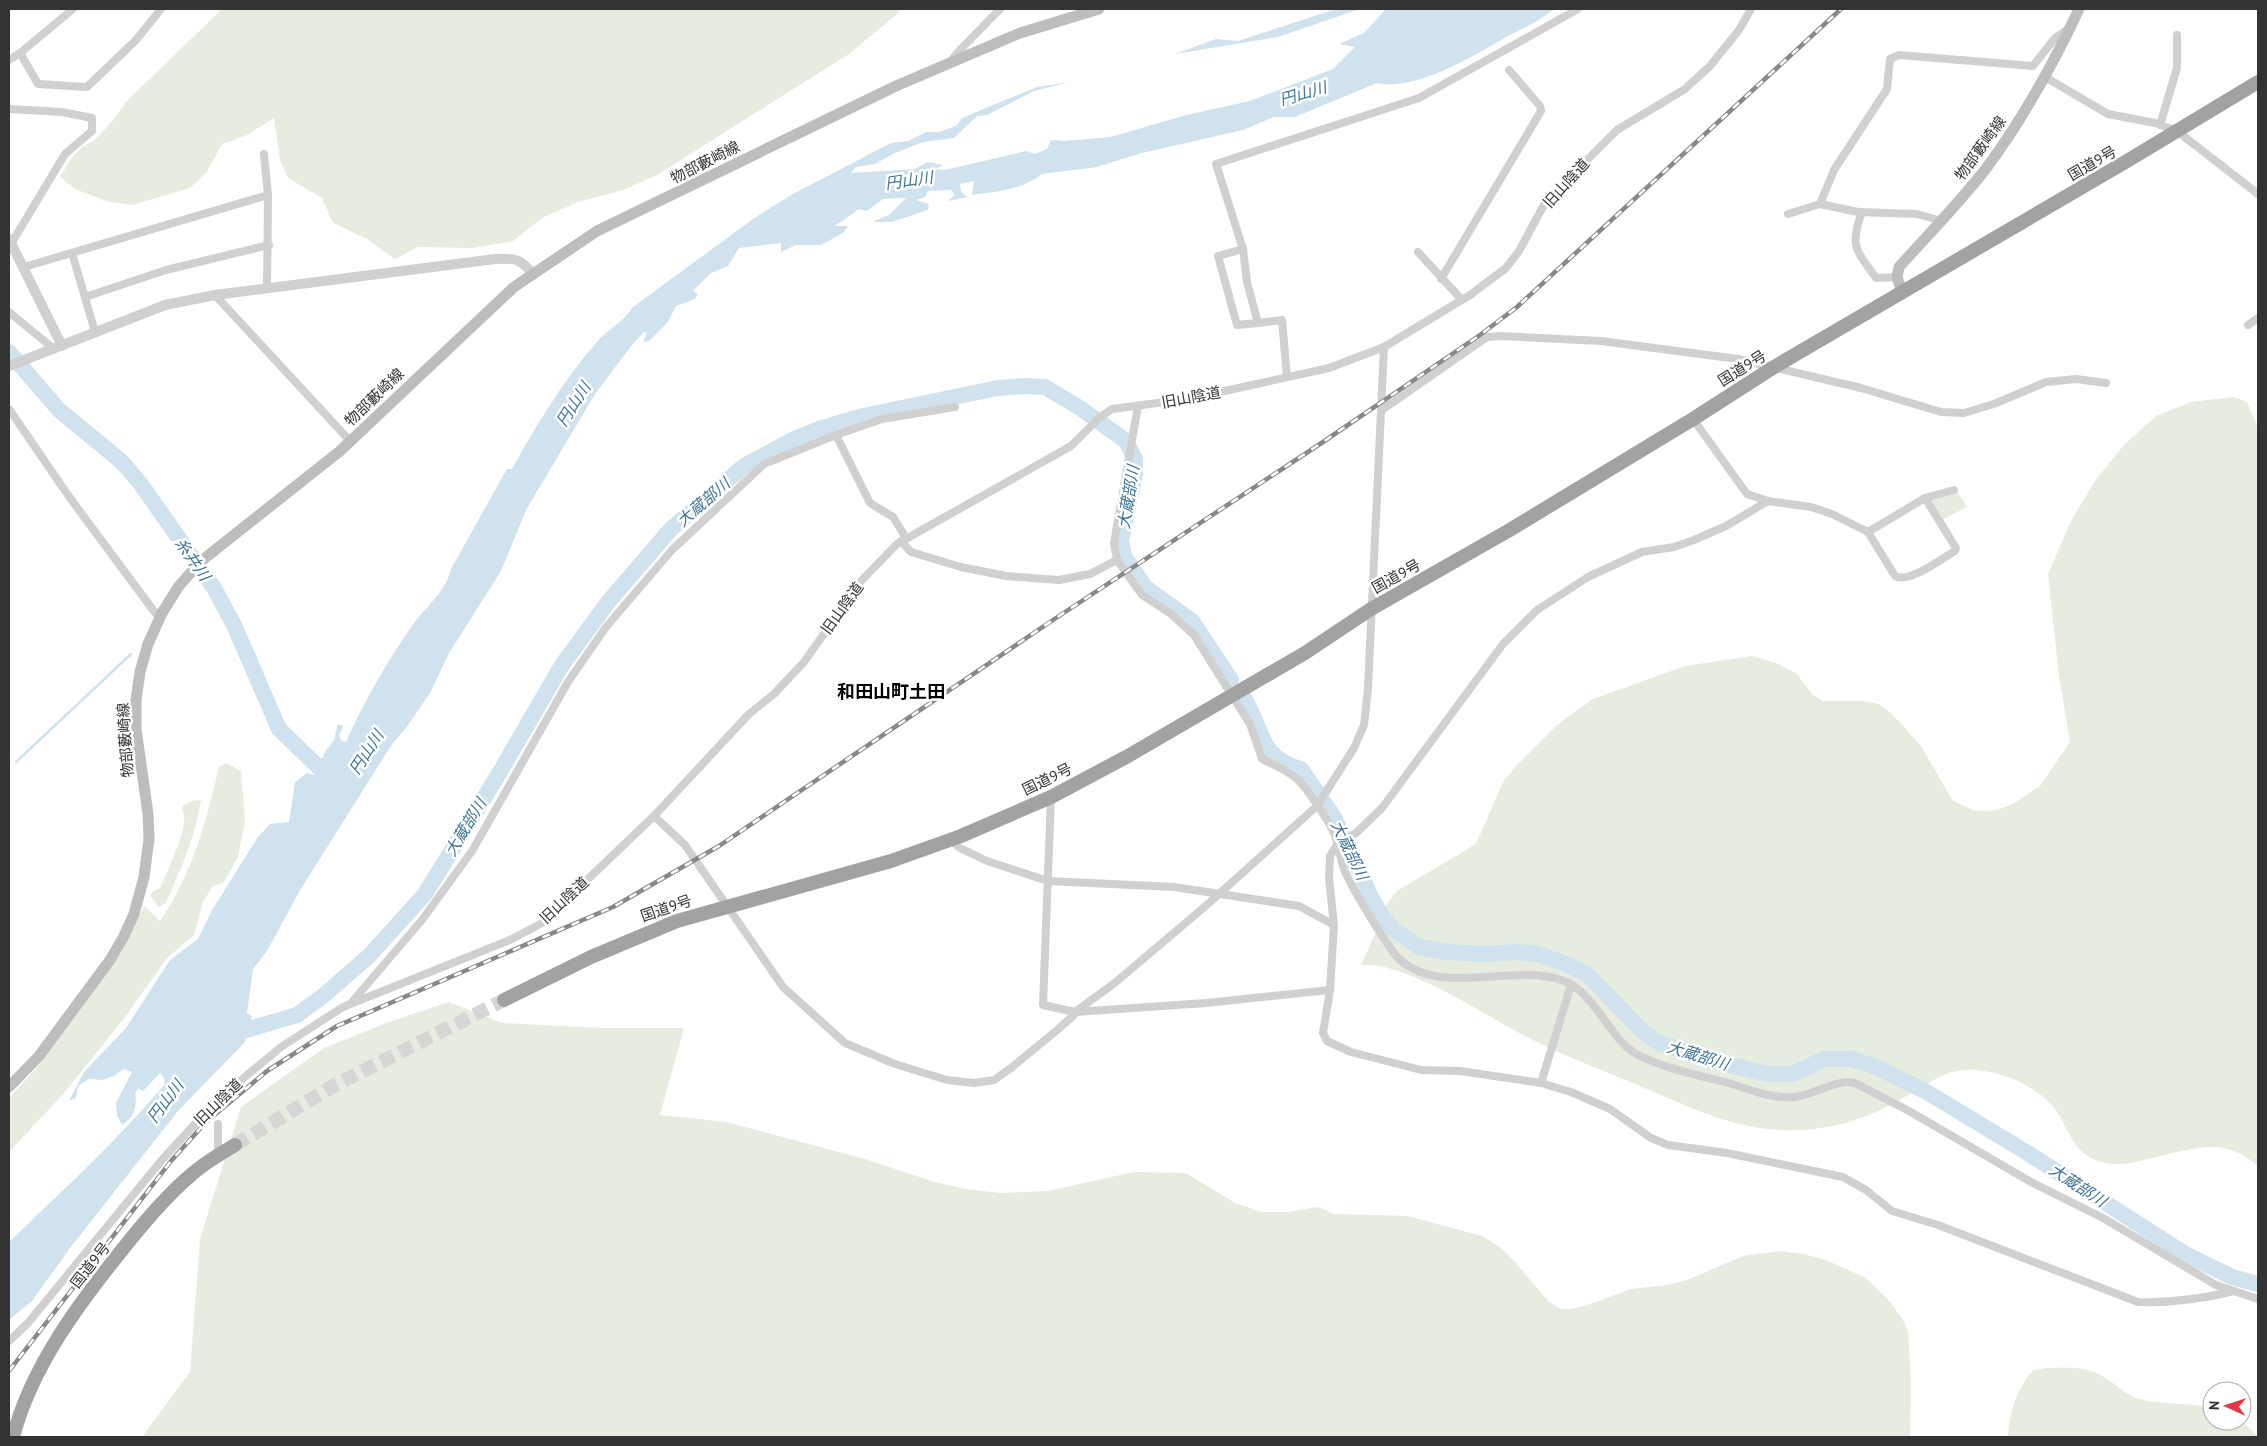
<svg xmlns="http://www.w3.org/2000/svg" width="2267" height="1446" viewBox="0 0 2267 1446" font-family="'PT Sans','Noto Sans JP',sans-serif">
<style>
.green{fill:#e6ecdf}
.water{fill:#cfe2ee}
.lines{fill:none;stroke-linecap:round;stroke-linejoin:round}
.stream{stroke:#cfe2ee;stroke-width:2.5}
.river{stroke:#cfe2ee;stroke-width:16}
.trunk-tunnel{stroke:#d6d6d6;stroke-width:14;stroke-dasharray:14 7;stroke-linecap:butt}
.minor{stroke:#d0d0d0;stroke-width:8}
.tertiary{stroke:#d0d0d0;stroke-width:10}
.secondary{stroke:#bdbdbd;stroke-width:11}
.trunk{stroke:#a2a2a2;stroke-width:14}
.rail-casing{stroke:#888;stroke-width:4.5}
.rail{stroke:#fff;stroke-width:2.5;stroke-dasharray:8;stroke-linecap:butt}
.labels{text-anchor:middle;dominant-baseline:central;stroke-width:5;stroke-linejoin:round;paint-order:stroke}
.street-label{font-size:15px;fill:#333;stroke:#fff}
.water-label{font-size:16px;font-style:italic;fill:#3f7597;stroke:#fff}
.quarter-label{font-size:18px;font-weight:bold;fill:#000;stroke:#fff}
</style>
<rect width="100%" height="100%" fill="#fff"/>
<g class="green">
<polygon points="222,9 901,9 896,15 849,54 657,175 623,190 578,202 542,218 513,241 472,248 418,247 395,259 367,239 333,223 322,198 288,178 280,160 274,118 247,135 222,144 207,172 190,188 132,205 109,202 75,189 60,177 71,159 82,147 95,140 113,120 127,101"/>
<path d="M2233 397 2247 402 2258 428V1166C2249 1159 2240 1152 2228 1149 2204 1142 2164 1156 2140 1161 2127 1164 2114 1166 2101 1162 2073 1153 2071 1134 2057 1112 2041 1086 1995 1068 1965 1070 1941 1071 1919 1090 1898 1101 1854 1126 1805 1136 1754 1127 1711 1119 1673 1100 1633 1083 1601 1070 1568 1057 1537 1042 1492 1021 1408 961 1361 965L1379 925 1385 907 1397 891 1476 844 1503 782 1515 767 1557 725 1593 699 1685 666 1753 656 1779 664 1797 674 1812 694 1823 701H1863L1879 704 1892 714 1921 746 1953 801 1976 811 1997 810 2013 804 2040 786 2070 742 2059 676 2048 574 2072 519 2095 481 2124 445 2156 416 2191 402Z"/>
<polygon points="1958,493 1967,507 1942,520 1930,501"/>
<path d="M226 763 241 771 245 821 238 857 224 882 212 887 203 902 194 935 167 958 125 1017 64 1093 9 1152V1098L35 1070 122 952 144 906 160 921C193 873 206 822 219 767Z"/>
<path d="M201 800C195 837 181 869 166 903L159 907 150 896 153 891 160 888C167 871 192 823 182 809L183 805 193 801Z"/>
<polygon points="449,1002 502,1023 603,1028 684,1028 660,1115 727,1122 865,1159 935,1182 965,1189 999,1193 1048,1191 1134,1172 1186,1173 1235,1203 1261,1212 1288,1212 1318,1207 1334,1214 1408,1216 1482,1236 1501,1248 1514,1261 1549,1302 1561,1309 1572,1309 1588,1305 1631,1289 1667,1285 1687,1280 1743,1256 1780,1251 1804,1254 1826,1260 1864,1277 1887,1298 1902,1318 1908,1332 1911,1381 1910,1437 142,1437 190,1372 200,1239 241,1107 324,1048 386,1023"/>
<path d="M2048 1368C2068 1368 2086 1366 2104 1377 2118 1385 2126 1397 2143 1400 2166 1405 2189 1402 2212 1408V1421H2242L2258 1437H2008C2010 1411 2016 1390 2033 1370Z"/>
</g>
<g class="water">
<polygon points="1336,9 1360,9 1278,37 1175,54 1216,39 1238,41"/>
<path d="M1371 9H1554C1541 20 1524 28 1508 36 1475 55 1416 92 1377 83L1295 117H1274L1243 130 1142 153 1097 167 1042 174C1024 189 995 192 972 195L974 181 960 184 961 192 968 197 948 201 954 195 952 190 928 191 925 197 916 200 929 204 928 210 892 222H872L889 215 906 198 883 199 867 211 859 209 835 226H848L843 233 821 245H796L781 252V243L739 248 728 266 711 273 693 291 698 294 695 299 676 306 668 322 649 341 643 342 647 333 644 332 632 345 595 394 526 510 501 571 449 653 430 693 406 728 392 744 299 892 267 951 253 969 247 1013 252 1016 245 1042 178 1111 70 1248 32 1301 9 1320V1242C62 1191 117 1141 165 1084L164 1078 160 1073 143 1091 138 1089 135 1093C138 1107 133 1118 122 1125L117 1116 116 1103 132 1072 124 1069 114 1076 103 1080 89 1079 78 1086 76 1098 69 1101 84 1072 126 1028 170 960 198 939 212 910 258 837 270 824 289 822 295 782 307 773 315 775 325 752 334 740 338 724 343 726 339 736 342 741 346 742C364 701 387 662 412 626 425 607 446 592 451 569L507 469H512C537 424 561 384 595 344 606 330 623 323 633 307L753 219 791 195 891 143 908 141 926 132H939L956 126 962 118 1037 87 1069 82 1034 91 987 115 977 116 954 138 923 142 895 153 875 164 856 167 851 173 915 169 927 162 943 165 935 169 945 170 1026 151 1035 154 1047 149 1051 140 1064 141 1111 137 1186 115 1250 101 1333 69 1355 47 1339 44 1364 33 1385 10Z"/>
</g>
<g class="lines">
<g class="stream">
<polyline points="16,762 131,654"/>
<polyline points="9,764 9,765"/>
</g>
<g class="river">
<polyline points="9,352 59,410 121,461 140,483 214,588 234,625 279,729 334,782"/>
<path d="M1244 698C1264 731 1259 758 1301 769L1334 817 1372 899 1384 919 1393 929 1419 947 1447 952 1486 954 1518 952 1538 954 1566 964 1587 974 1642 1031 1659 1043 1713 1061 1768 1074H1793L1824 1059H1852L1876 1067 1925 1091 2026 1152 2185 1254 2232 1277 2258 1284"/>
<polyline points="229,1035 297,1015 323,996 369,956 425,894 497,777 562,665 609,601 671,529 744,466 792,440 822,428 863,416 998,388 1026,386 1045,387 1080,408 1126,441 1135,459 1135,473 1121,541 1124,556 1146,588 1192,621 1231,680"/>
</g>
<polyline class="trunk-tunnel" points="235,1145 335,1085 504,1000"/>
<g class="minor">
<polyline points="20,53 38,84 87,87 136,40 161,9"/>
<polyline points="9,60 20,53 73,9"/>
<polyline points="951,61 958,52 1000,9"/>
<polyline points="2045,77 2108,114 2155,123 2177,131 2258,194"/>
<polyline points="9,109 62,112 92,118 92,131 65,154 11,244"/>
<polyline points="2160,125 2177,68 2177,35"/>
<polyline points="264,154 268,195 267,288"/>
<polyline points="1820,204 1834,170 1887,89 1890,59 1899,55 2033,66 2055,38 2068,29"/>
<path d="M1862 212C1849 246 1856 250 1876 278L1897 277"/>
<polyline points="1788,214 1820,204 1858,212 1917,214 1942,221"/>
<polyline points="1243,249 1218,256 1237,325 1258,323"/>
<polyline points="1418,252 1462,300"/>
<polyline points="72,253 95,332"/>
<polyline points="24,267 268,195"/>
<polyline points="1441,279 1541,111 1540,106 1509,70"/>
<polyline points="215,295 350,441"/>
<polyline points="85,297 166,270 269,245"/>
<polyline points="9,312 54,349"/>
<polyline points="2248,325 2258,318"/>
<polyline points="1287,377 1282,320 1258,323 1247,282 1243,249 1216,164 1419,98 1578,9"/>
<path d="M1138 406 1114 543 1117 560 1142 595 1171 614 1194 635 1250 724 1262 759C1274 765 1289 771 1298 780 1306 787 1330 823 1334 833 1338 844 1340 857 1344 869 1350 885 1388 948 1399 959 1442 998 1514 962 1564 981 1597 994 1609 1040 1638 1055 1666 1069 1698 1075 1728 1083 1748 1089 1772 1099 1794 1097 1815 1095 1834 1079 1855 1083L1909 1111 2031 1182 2103 1218 2216 1285 2258 1299"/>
<polyline points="9,409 70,498 159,618"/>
<polyline points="1382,410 1487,337 1499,336 1601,341 1738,359 1861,388 1941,412 1964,413 1994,404 2046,382 2076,379 2106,383"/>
<path d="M1693 419 1747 494 1768 501 1811 507 1832 514 1868 532 1895 576C1909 584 1941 559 1955 551L1956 548 1925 498"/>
<polyline points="836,435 882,419 955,407"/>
<path d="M1768 501 1726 526 1694 540 1674 547 1642 552 1588 577 1537 610 1503 644 1382 808 1356 833 1337 845 1330 856 1329 877 1334 925 1330 990 1323 1033 1327 1041 1351 1052 1421 1070 1460 1071 1541 1083 1571 1092 1610 1109 1651 1138 1668 1145 1727 1153 1843 1177 1866 1190 1892 1211 1938 1225 2138 1302C2171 1303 2202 1299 2234 1291"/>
<polyline points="1868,532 1925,498 1954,490"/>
<polyline points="901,541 911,552 961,567 1006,576 1059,580 1090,574 1117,560"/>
<polyline points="1051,797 1043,1005 1075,1012 1206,1003 1330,990"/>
<polyline points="654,816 685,845 783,987 845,1043 895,1064 947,1080 974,1083 994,1080 1011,1068 1056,1031 1073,1016 1075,1012 1116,982 1209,903 1317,806 1354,748 1364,725 1368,689 1384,347"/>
<polyline points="950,840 960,848 987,861 1048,881 1174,887 1299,906 1334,925"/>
<polyline points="352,1002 422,920 472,851 568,682 606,627 672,550 764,464 836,435 870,503 893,517 906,538"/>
<polyline points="1541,1083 1571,985"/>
<polyline points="218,1155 218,1124"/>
<polyline points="9,1341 28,1323 161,1161 216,1101 281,1047 343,1007 510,940 542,923 654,816 749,714 774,694 804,662 862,580 897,544 1071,446 1099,418 1112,409 1188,399 1329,368 1384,347 1470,295 1506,268 1519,251 1545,203 1588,159 1617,130 1685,89 1710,66 1739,30 1751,9"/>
</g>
<g class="tertiary">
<polyline points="9,239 62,346"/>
<path d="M9 366 165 305 215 295 495 259C514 258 520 258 533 274"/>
</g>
<g class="secondary">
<path d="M1902 292 1897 277 1899 267C1928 235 1958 204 1985 170 2022 120 2053 65 2079 9"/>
<polyline points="9,1087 39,1056 110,960 123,938 134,914 144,877 149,839 148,814 136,729 136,700 140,672 148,644 162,613 179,586 200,562 340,451 514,287 597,231 896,86 1020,33 1099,9"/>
</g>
<g class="trunk">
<polyline points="504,1000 591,957 677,921 891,861 961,836 1051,797 1128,756 1305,653 1371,609 1508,531 1693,419 1774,367 2127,161 2258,82"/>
<path d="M13 1437C32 1365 80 1302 126 1245 146 1220 167 1195 191 1175 204 1163 220 1154 235 1145"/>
</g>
<defs>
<polyline id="rail" points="9,1371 171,1161 206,1122 267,1071 337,1026 613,907 719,846 1053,620 1323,442 1480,335 1517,307 1841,9"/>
</defs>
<use href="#rail" class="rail-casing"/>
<use href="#rail" class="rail"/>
</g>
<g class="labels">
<g class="street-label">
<text transform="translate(1980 148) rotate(-54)">物部藪崎線</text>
<text transform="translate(705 162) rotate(-27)">物部藪崎線</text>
<text transform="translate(2092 163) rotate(-30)">国道9号</text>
<text transform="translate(1566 183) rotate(-48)">旧山陰道</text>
<text transform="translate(1742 368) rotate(-32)">国道9号</text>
<text transform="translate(374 397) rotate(-44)">物部藪崎線</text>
<text transform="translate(1191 397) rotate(-10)">旧山陰道</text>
<text transform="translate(1396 576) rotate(-29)">国道9号</text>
<text transform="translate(842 608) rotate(-54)">旧山陰道</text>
<text transform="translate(125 740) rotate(-94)">物部藪崎線</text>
<text transform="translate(1047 779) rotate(-26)">国道9号</text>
<text transform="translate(564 900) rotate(-43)">旧山陰道</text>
<text transform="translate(666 908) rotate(-19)">国道9号</text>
<text transform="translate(218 1102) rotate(-44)">旧山陰道</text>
<text transform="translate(90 1265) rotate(-52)">国道9号</text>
</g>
<g class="water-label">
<text transform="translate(1303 93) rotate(-16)">円山川</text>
<text transform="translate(909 180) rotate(-8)">円山川</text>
<text transform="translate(573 404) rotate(-57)">円山川</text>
<text transform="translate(1128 497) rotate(-81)">大蔵部川</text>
<text transform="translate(703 502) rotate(-41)">大蔵部川</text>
<text transform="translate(193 559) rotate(55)">糸井川</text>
<text transform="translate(366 752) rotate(-57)">円山川</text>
<text transform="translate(465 827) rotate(-59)">大蔵部川</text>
<text transform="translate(1350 850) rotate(64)">大蔵部川</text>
<text transform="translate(1698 1055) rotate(17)">大蔵部川</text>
<text transform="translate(165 1101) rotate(-53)">円山川</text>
<text transform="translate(2078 1185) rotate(33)">大蔵部川</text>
</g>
<g class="quarter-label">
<text x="891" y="691">和田山町土田</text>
</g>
</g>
<rect width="2267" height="1446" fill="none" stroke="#333333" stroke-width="20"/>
<g transform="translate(2227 1406) rotate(273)"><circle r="24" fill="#ffffff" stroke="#adadad"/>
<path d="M0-4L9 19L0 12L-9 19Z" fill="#e63946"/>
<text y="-8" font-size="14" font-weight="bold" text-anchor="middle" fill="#333333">N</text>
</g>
</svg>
